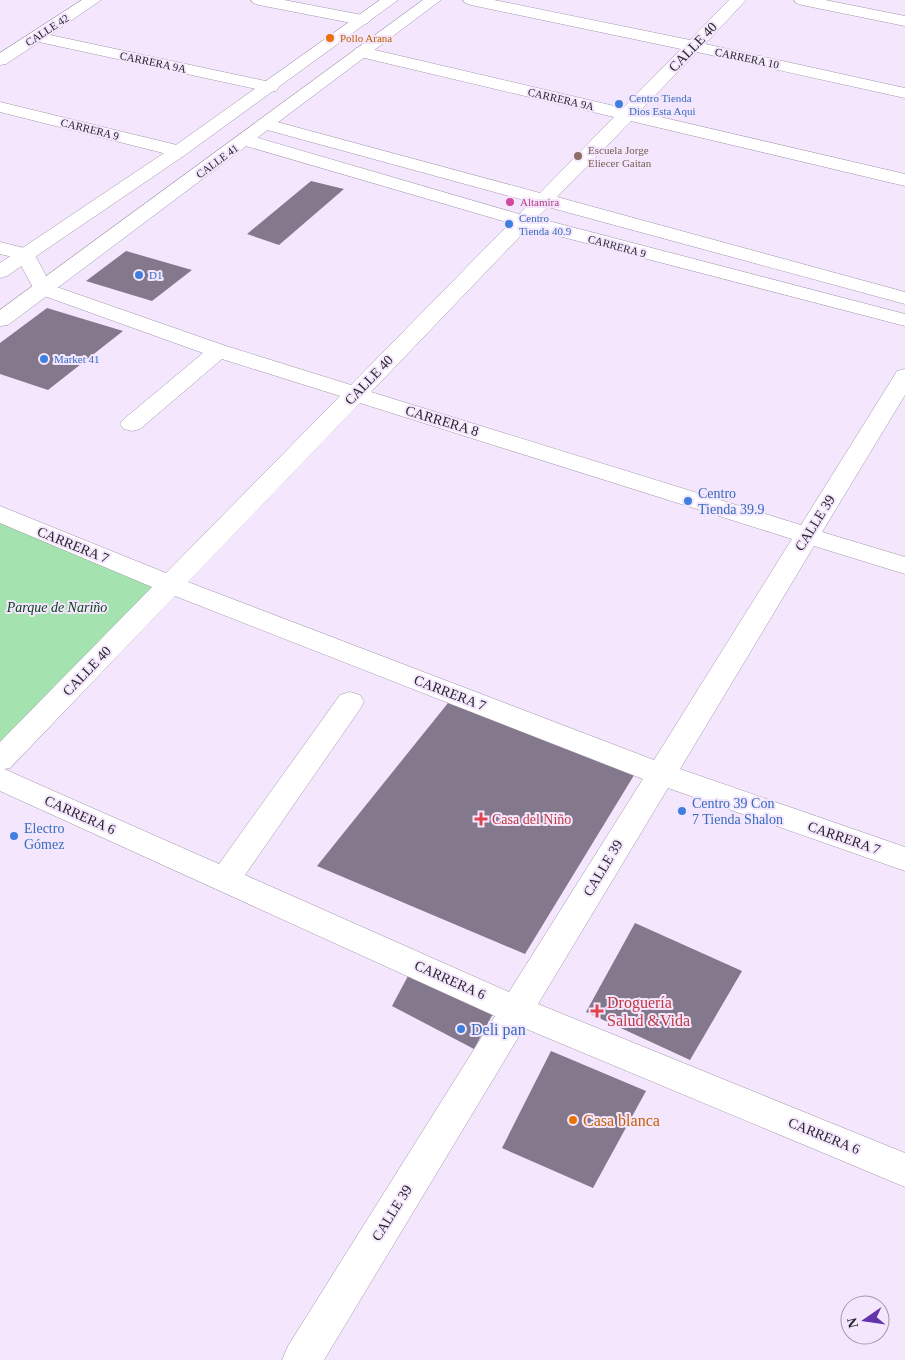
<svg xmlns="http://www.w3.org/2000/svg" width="905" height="1360" viewBox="0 0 905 1360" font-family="'Times New Roman',serif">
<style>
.green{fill:#a4e2af}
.building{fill:#84788c}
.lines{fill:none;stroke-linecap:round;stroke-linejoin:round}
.minor-casing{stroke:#a296aa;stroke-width:1}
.major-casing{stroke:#a296aa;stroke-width:1}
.minor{fill:#fff;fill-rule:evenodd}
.major{fill:#fff;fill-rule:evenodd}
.food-dot{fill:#e8710a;stroke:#f4e7fd;stroke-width:2}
.shop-dot{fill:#3f7fe0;stroke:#f4e7fd;stroke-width:2}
.education-dot{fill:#8d6e63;stroke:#f4e7fd;stroke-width:2}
.hotel-dot{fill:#d1479c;stroke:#f4e7fd;stroke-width:2}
.health-dot{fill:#e0444e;stroke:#f4e7fd;stroke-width:2}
.labels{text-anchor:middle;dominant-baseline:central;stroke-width:4;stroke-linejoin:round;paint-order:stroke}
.far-street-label{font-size:11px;fill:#2a252d;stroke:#f4e7fd}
.far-food-label{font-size:11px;fill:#c56008;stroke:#f4e7fd;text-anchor:start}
.far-shop-label{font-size:11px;fill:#366cbe;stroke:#f4e7fd;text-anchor:start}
.far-education-label{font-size:11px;fill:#785e54;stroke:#f4e7fd;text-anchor:start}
.far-hotel-label{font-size:11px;fill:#b23c85;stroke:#f4e7fd;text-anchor:start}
.street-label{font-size:14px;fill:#2a252d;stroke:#f4e7fd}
.shop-label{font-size:14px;fill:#366cbe;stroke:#f4e7fd;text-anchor:start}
.park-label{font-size:14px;font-style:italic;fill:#0b411c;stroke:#f4e7fd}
.health-label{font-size:14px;fill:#be3a42;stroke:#f4e7fd;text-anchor:start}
.near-health-label{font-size:16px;fill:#be3a42;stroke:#f4e7fd;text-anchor:start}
.near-shop-label{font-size:16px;fill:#366cbe;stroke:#f4e7fd;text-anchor:start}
.near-food-label{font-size:16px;fill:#c56008;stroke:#f4e7fd;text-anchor:start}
</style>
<rect width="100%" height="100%" fill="#f4e7fd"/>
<polygon class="green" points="0,522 155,586 0,749"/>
<g class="building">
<polygon points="311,181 344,189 279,245 247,234"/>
<polygon points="126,251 192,270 152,301 86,281"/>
<polygon points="47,308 123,331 48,390 0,374 0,343"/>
<polygon points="448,703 636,772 525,954 317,866"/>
<polygon points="635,923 742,971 690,1060 586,1012"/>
<polygon points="409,974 495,1010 474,1049 392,1006"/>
<polygon points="551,1051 646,1091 593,1188 502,1148"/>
</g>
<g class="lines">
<defs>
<g id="minor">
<polygon points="82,0 101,0 50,35 270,82 276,83 279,87 276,91 270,92 39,42 6,64 0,65 0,53"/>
<polygon points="251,0 284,0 362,15 368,17 370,20 368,23 362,25 259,5 253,3"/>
<path d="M463 0H494L690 40 729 0H746L705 44 905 88V98L697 52 639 112 905 174V186L631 121 557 197 905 292V304L548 207 537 218 905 314V326L528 228 371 392 801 525 894 376 897 371 905 369V395L822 532 905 557V574L814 546 680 769 905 847V871L668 788 538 1004 905 1153V1187L524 1028 324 1360H282L288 1346 495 1016 0 791V742L152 587 0 523V506L166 573 340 396 222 359 140 429 132 431 124 429 120 424 124 419 203 353 36 293 17 258 0 254V242L32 250 51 285 226 346 351 385 510 223 239 144 236 140 239 136 245 135 251 136 519 214 531 202 260 128 257 124 260 120 266 119 540 193 614 117 356 56 354 52 356 48 362 47 623 108 681 49 471 5 465 3ZM360 403 792 539 654 760 188 582ZM175 596 643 779 509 992 245 875 360 709 364 702 360 695 350 692 340 695 219 864 4 769 10 768Z"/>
<polygon points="794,0 825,0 905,16 905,26 802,5 796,3"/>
<polygon points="0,102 185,147 188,151 185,155 179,157 0,112"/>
</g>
<g id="major">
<polygon points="380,0 398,0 185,155 7,276 0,278 0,263 173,147"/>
<polygon points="423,0 441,0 8,325 0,326 0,310"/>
</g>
</defs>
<use href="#minor" class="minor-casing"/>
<use href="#major" class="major-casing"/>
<use href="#minor" class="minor"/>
<use href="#major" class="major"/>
</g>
<g class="food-dot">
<circle cx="330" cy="38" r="5"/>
<circle cx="573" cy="1120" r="5"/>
</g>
<g class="shop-dot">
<circle cx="619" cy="104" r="5"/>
<circle cx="509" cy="224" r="5"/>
<circle cx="139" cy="275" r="5"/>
<circle cx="44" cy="359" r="5"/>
<circle cx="688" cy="501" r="5"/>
<circle cx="682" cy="811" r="5"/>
<circle cx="14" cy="836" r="5"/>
<circle cx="461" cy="1029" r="5"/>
</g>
<circle class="education-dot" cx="578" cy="156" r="5"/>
<circle class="hotel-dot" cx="510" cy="202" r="5"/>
<g class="health-dot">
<path d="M478.5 811.5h5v5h5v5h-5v5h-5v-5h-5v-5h5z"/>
<path d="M594.5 1003.5h5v5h5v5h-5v5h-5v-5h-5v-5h5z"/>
</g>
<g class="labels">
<g class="far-street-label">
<text transform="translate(47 30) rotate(-33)">CALLE 42</text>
<text transform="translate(747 58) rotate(12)">CARRERA 10</text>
<text transform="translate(153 62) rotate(12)">CARRERA 9A</text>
<text transform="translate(561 99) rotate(13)">CARRERA 9A</text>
<text transform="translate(90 129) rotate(14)">CARRERA 9</text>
<text transform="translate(217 161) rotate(-36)">CALLE 41</text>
<text transform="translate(617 246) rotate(15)">CARRERA 9</text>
</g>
<g class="far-food-label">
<text x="340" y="38">Pollo Arana</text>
</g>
<g class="far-shop-label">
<text x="629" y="98">Centro Tienda<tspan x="629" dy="13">Dios Esta Aqui</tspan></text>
<text x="519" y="218">Centro<tspan x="519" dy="13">Tienda 40.9</tspan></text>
<text x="149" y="275">D1</text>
<text x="54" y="359">Market 41</text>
</g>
<g class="far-education-label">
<text x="588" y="150">Escuela Jorge<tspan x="588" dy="13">Eliecer Gaitan</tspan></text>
</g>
<g class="far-hotel-label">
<text x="520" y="202">Altamira</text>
</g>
<g class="street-label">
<text transform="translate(693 47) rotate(-46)">CALLE 40</text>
<text transform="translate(369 380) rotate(-46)">CALLE 40</text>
<text transform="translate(442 421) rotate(17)">CARRERA 8</text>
<text transform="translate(815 523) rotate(-58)">CALLE 39</text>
<text transform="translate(73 545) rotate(22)">CARRERA 7</text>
<text transform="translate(87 671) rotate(-46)">CALLE 40</text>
<text transform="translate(450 693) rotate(21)">CARRERA 7</text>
<text transform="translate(80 815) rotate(24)">CARRERA 6</text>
<text transform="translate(844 838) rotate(19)">CARRERA 7</text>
<text transform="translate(603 868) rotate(-59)">CALLE 39</text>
<text transform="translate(450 980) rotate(24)">CARRERA 6</text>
<text transform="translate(824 1136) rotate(22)">CARRERA 6</text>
<text transform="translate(392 1213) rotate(-58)">CALLE 39</text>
</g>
<g class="shop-label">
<text x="698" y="493">Centro<tspan x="698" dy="16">Tienda 39.9</tspan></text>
<text x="692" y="803">Centro 39 Con<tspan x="692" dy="16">7 Tienda Shalon</tspan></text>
<text x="24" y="828">Electro<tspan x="24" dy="16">Gómez</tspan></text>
</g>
<g class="park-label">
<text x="57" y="607">Parque de Nariño</text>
</g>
<g class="health-label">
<text x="492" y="819">Casa del Niño</text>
</g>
<g class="near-health-label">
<text x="607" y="1002">Droguería<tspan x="607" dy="18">Salud &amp;Vida</tspan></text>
</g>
<g class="near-shop-label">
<text x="471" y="1029">Deli pan</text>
</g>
<g class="near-food-label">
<text x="583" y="1120">Casa blanca</text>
</g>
</g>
<g transform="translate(865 1320) rotate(257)"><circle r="24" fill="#f4e7fd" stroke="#a399aa"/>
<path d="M0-4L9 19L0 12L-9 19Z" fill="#6334ab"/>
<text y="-8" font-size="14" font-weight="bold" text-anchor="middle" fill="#2a252d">N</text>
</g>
</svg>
